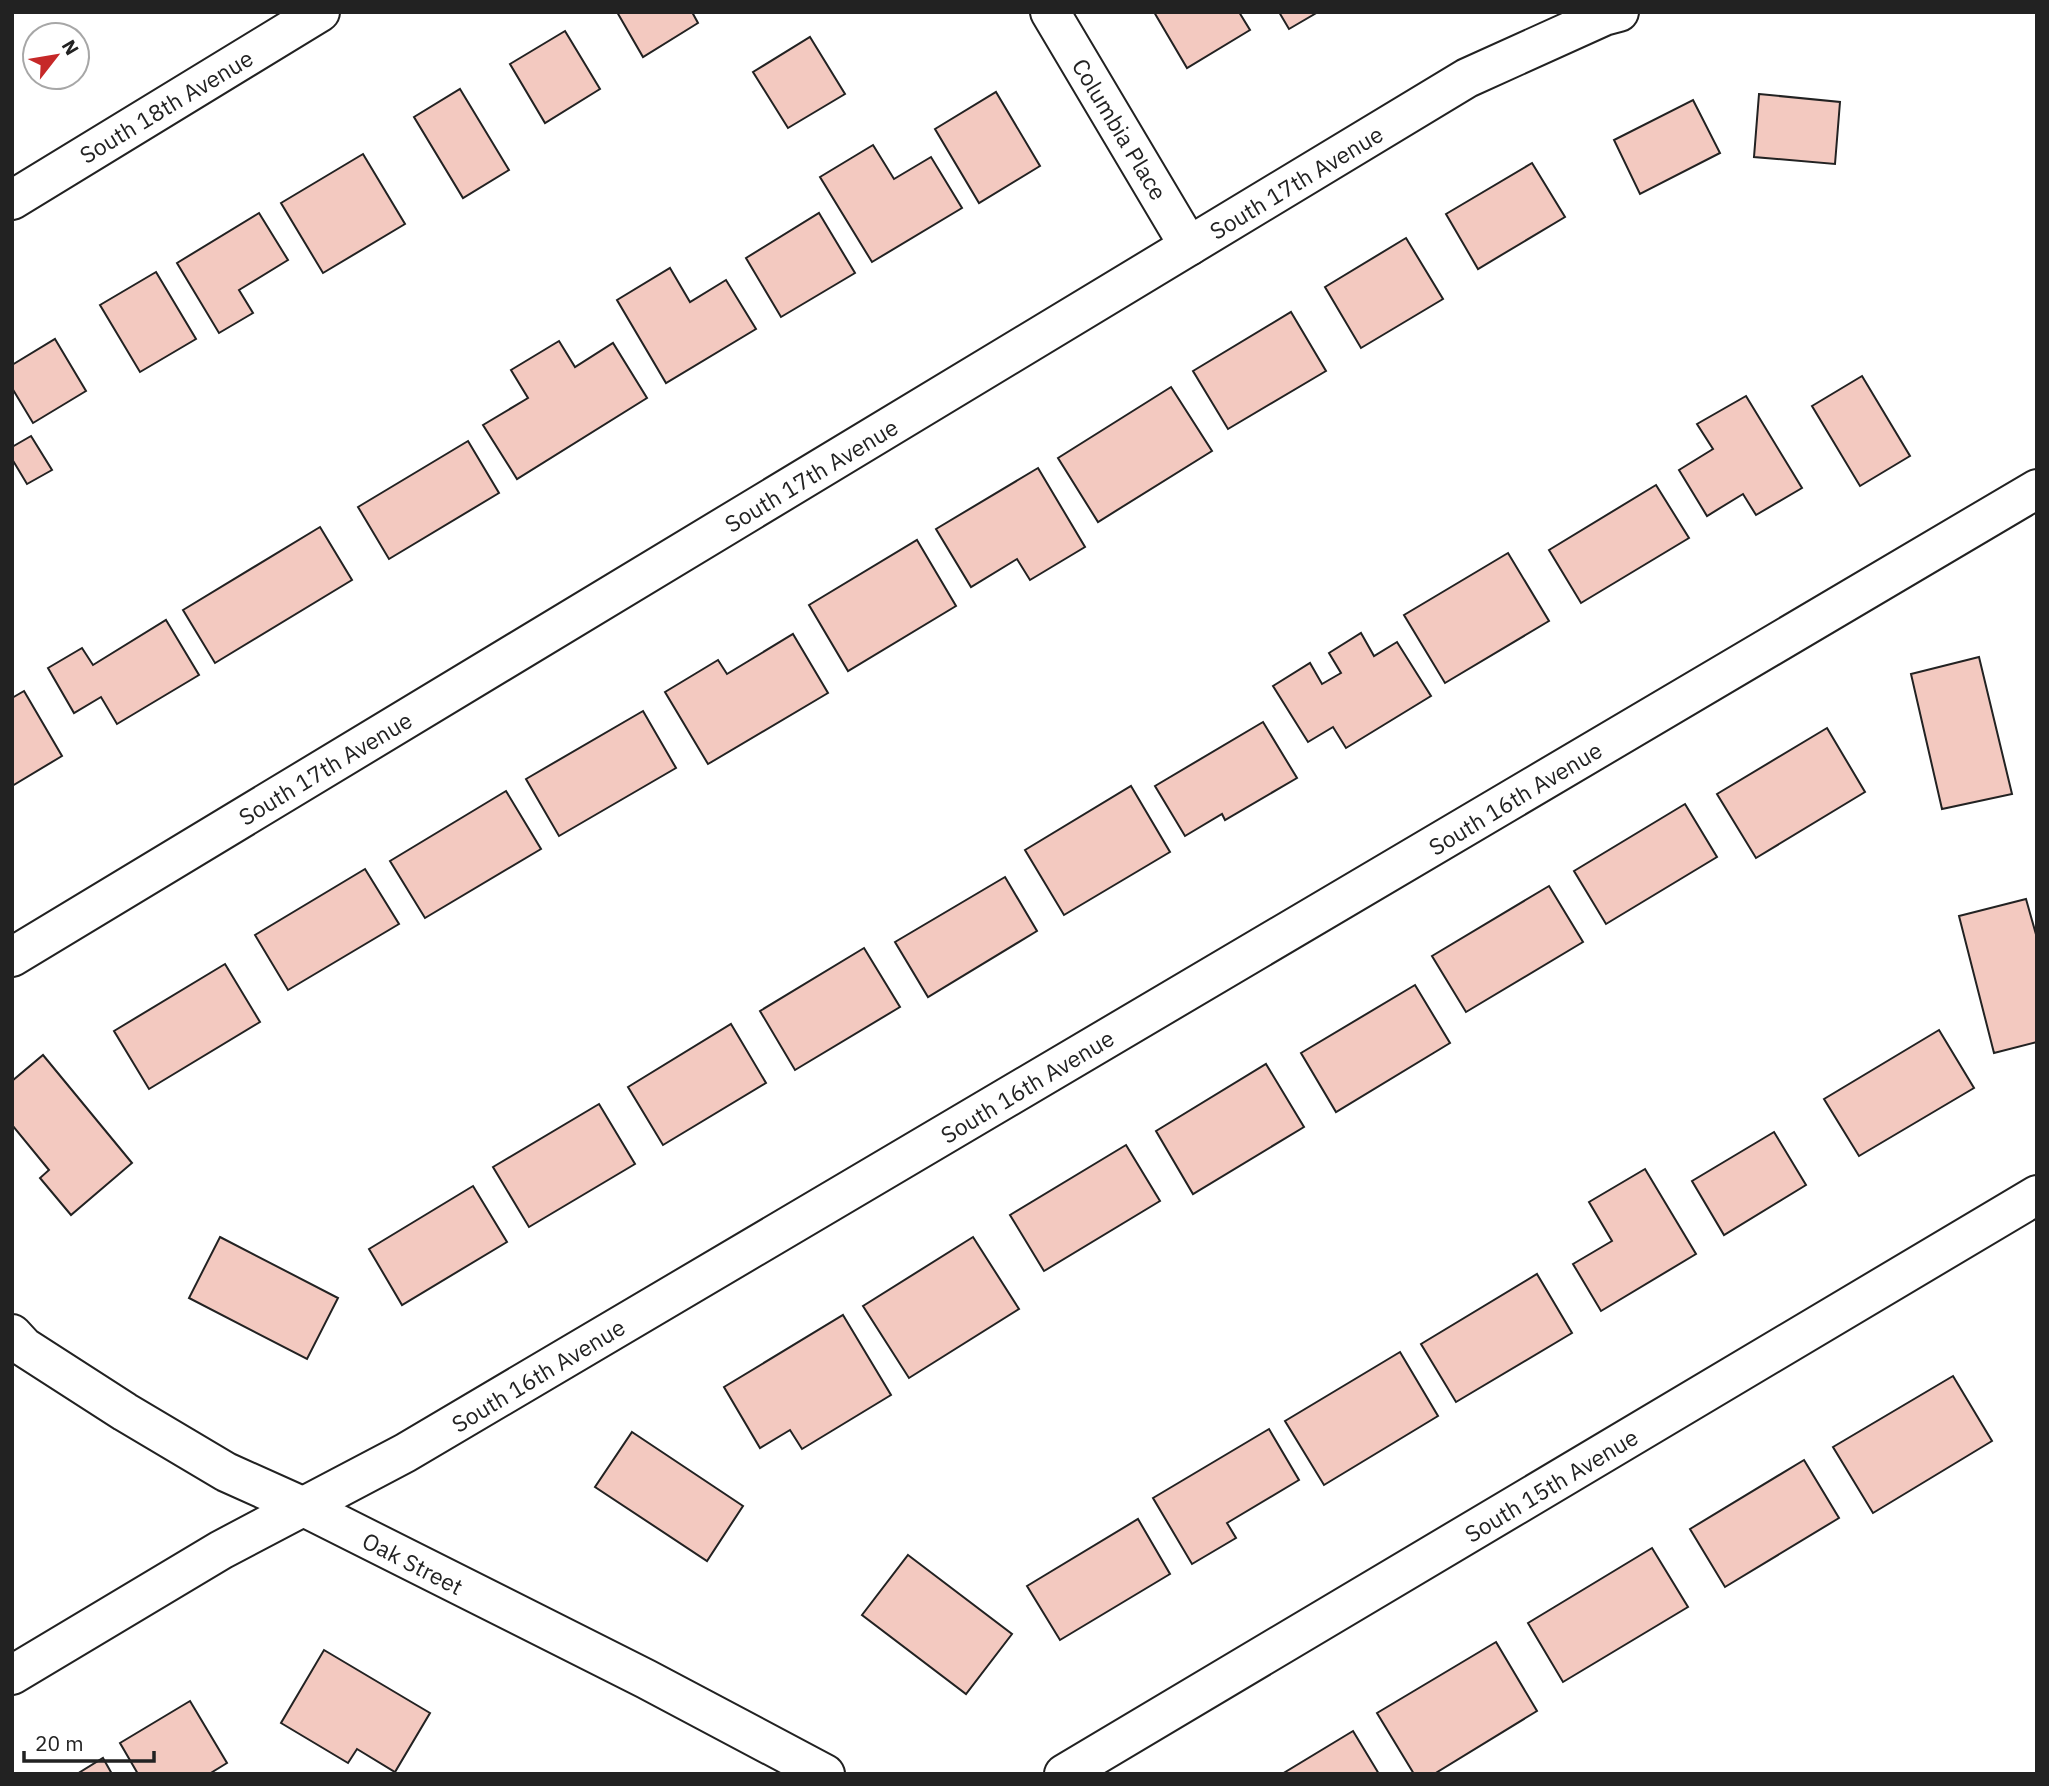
<svg xmlns="http://www.w3.org/2000/svg" width="2049" height="1786" viewBox="0 0 2049 1786" font-family="'IBM Plex Sans',sans-serif">
<style>
.building{fill:#f3c9c0;stroke:#222;stroke-width:2}
.lines{fill:none;stroke-linecap:round;stroke-linejoin:round}
.minor-casing{stroke:#222;stroke-width:42}
.minor{stroke:#fff;stroke-width:38}
.labels{text-anchor:middle;dominant-baseline:central;stroke-width:5;stroke-linejoin:round;paint-order:stroke}
.street-label{font-size:23px;fill:#222;stroke:#fff}
</style>
<rect width="100%" height="100%" fill="#fff"/>
<g class="building">
<polygon points="617,12 692,12 698,23 643,57"/>
<polygon points="1154,12 1239,12 1250,30 1187,68"/>
<polygon points="1279,12 1318,12 1289,29"/>
<polygon points="565,31 600,89 545,123 510,64"/>
<polygon points="810,37 845,94 788,128 753,72"/>
<polygon points="460,89 509,170 463,198 414,117"/>
<polygon points="996,92 1040,166 979,203 935,129"/>
<polygon points="1759,94 1840,102 1835,164 1754,157"/>
<polygon points="1693,100 1720,153 1640,194 1614,140"/>
<polygon points="873,145 894,179 931,157 962,208 872,262 820,177"/>
<polygon points="363,154 405,224 323,273 281,203"/>
<polygon points="1532,163 1565,217 1478,269 1446,214"/>
<polygon points="259,213 288,260 239,290 253,313 219,333 177,263"/>
<polygon points="819,213 855,273 781,317 746,258"/>
<polygon points="1406,238 1443,299 1361,348 1325,287"/>
<polygon points="670,268 690,302 726,280 756,329 666,383 617,300"/>
<polygon points="156,272 196,339 140,372 100,305"/>
<polygon points="1291,312 1326,371 1228,429 1193,371"/>
<polygon points="55,339 86,391 33,423 12,388 12,365"/>
<polygon points="559,341 575,367 613,343 647,398 517,479 483,425 528,398 511,370"/>
<polygon points="1862,376 1910,456 1860,486 1812,406"/>
<polygon points="1171,387 1212,451 1098,522 1058,458"/>
<polygon points="1746,396 1802,488 1756,515 1743,494 1707,516 1679,470 1713,449 1697,424"/>
<polygon points="31,436 52,470 27,484 12,459 12,447"/>
<polygon points="468,441 499,493 389,559 358,507"/>
<polygon points="1038,468 1085,547 1030,580 1017,559 971,587 936,529"/>
<polygon points="1656,485 1689,538 1581,603 1549,550"/>
<polygon points="320,527 352,580 215,663 183,610"/>
<polygon points="917,540 956,606 848,671 809,605"/>
<polygon points="1508,553 1549,621 1445,683 1404,615"/>
<polygon points="166,620 199,675 117,724 101,697 74,713 48,668 82,648 93,665"/>
<polygon points="1361,633 1374,656 1397,642 1431,696 1346,748 1333,727 1308,742 1273,686 1310,663 1322,684 1341,673 1329,653"/>
<polygon points="793,634 828,693 708,764 665,692 718,660 727,674"/>
<polygon points="1979,657 2012,794 1942,809 1911,674"/>
<polygon points="24,691 62,756 12,786 12,698"/>
<polygon points="643,711 676,768 559,836 526,779"/>
<polygon points="1263,722 1297,778 1225,820 1222,814 1185,836 1155,786"/>
<polygon points="1827,728 1865,792 1756,858 1717,794"/>
<polygon points="1131,786 1170,852 1064,915 1025,850"/>
<polygon points="506,791 541,849 425,918 390,861"/>
<polygon points="1685,804 1717,857 1606,924 1574,871"/>
<polygon points="365,869 399,924 288,990 255,935"/>
<polygon points="1005,877 1037,931 928,997 895,942"/>
<polygon points="1549,886 1583,942 1466,1012 1432,956"/>
<polygon points="2026,899 2037,938 2037,1042 1994,1053 1959,916"/>
<polygon points="864,948 900,1007 795,1070 760,1011"/>
<polygon points="225,964 260,1022 149,1089 114,1031"/>
<polygon points="1415,985 1450,1043 1336,1112 1301,1053"/>
<polygon points="731,1024 766,1083 663,1145 628,1087"/>
<polygon points="1939,1030 1974,1088 1859,1156 1824,1099"/>
<polygon points="43,1055 132,1163 71,1215 40,1178 49,1170 12,1125 12,1081"/>
<polygon points="1266,1064 1304,1127 1193,1194 1156,1131"/>
<polygon points="599,1104 635,1164 529,1227 493,1167"/>
<polygon points="1774,1132 1806,1185 1724,1235 1692,1181"/>
<polygon points="1126,1145 1160,1201 1044,1271 1010,1215"/>
<polygon points="1645,1169 1696,1254 1601,1311 1573,1264 1612,1241 1589,1202"/>
<polygon points="473,1186 507,1242 402,1305 369,1249"/>
<polygon points="220,1237 338,1298 307,1359 189,1298"/>
<polygon points="973,1237 1019,1309 909,1378 863,1306"/>
<polygon points="1537,1274 1572,1333 1456,1402 1421,1344"/>
<polygon points="843,1315 891,1395 802,1449 790,1430 760,1448 724,1387"/>
<polygon points="1400,1352 1438,1416 1324,1485 1285,1421"/>
<polygon points="1953,1376 1992,1441 1873,1513 1833,1447"/>
<polygon points="1269,1429 1299,1480 1227,1523 1236,1538 1192,1564 1153,1498"/>
<polygon points="632,1432 743,1506 707,1561 595,1487"/>
<polygon points="1804,1460 1839,1518 1725,1587 1690,1529"/>
<polygon points="1138,1519 1170,1574 1060,1640 1027,1586"/>
<polygon points="1652,1548 1688,1607 1563,1682 1528,1623"/>
<polygon points="908,1555 1012,1634 966,1694 862,1615"/>
<polygon points="1496,1642 1537,1711 1434,1774 1414,1774 1377,1713"/>
<polygon points="324,1650 430,1713 395,1772 357,1749 348,1763 281,1723"/>
<polygon points="190,1701 227,1763 209,1774 138,1774 120,1743"/>
<polygon points="1353,1731 1379,1774 1282,1774"/>
<polygon points="103,1758 112,1774 77,1774"/>
</g>
<g class="lines">
<defs>
<g id="minor">
<polyline points="1050,12 1189,246"/>
<polyline points="12,200 320,12"/>
<polyline points="12,957 1467,78 1604,16 1619,12"/>
<polyline points="12,1334 24,1347 125,1412 226,1472 304,1507 646,1679 825,1774"/>
<polyline points="12,1675 221,1550 405,1453 2037,489"/>
<polyline points="1064,1774 2037,1195"/>
</g>
</defs>
<use href="#minor" class="minor-casing"/>
<use href="#minor" class="minor"/>
</g>
<g class="labels">
<g class="street-label">
<text transform="translate(166 106) rotate(-31)">South 18th Avenue</text>
<text transform="translate(1120 129) rotate(59)">Columbia Place</text>
<text transform="translate(1296 182) rotate(-31)">South 17th Avenue</text>
<text transform="translate(811 475) rotate(-31)">South 17th Avenue</text>
<text transform="translate(325 768) rotate(-31)">South 17th Avenue</text>
<text transform="translate(1515 798) rotate(-31)">South 16th Avenue</text>
<text transform="translate(1027 1086) rotate(-31)">South 16th Avenue</text>
<text transform="translate(538 1375) rotate(-31)">South 16th Avenue</text>
<text transform="translate(1551 1485) rotate(-31)">South 15th Avenue</text>
<text transform="translate(413 1563) rotate(27)">Oak Street</text>
</g>
</g>
<rect width="2049" height="1786" fill="none" stroke="#222222" stroke-width="28"/>
<g transform="translate(56 56) rotate(59)"><circle r="33" fill="#ffffff" stroke="#a7a7a7" stroke-width="2"/>
<path d="M0-5L12 26L0 18L-12 26Z" fill="#c62828"/>
<text y="-10" font-size="19" font-weight="bold" text-anchor="middle" fill="#222222">N</text>
</g>
<path d="M24 1751v10h130v-10" fill="none" stroke="#222222" stroke-width="3.5"/>
<text x="35" y="1751" font-size="21" fill="#222222" stroke="#ffffff" stroke-width="5" paint-order="stroke">20 m</text>
</svg>
